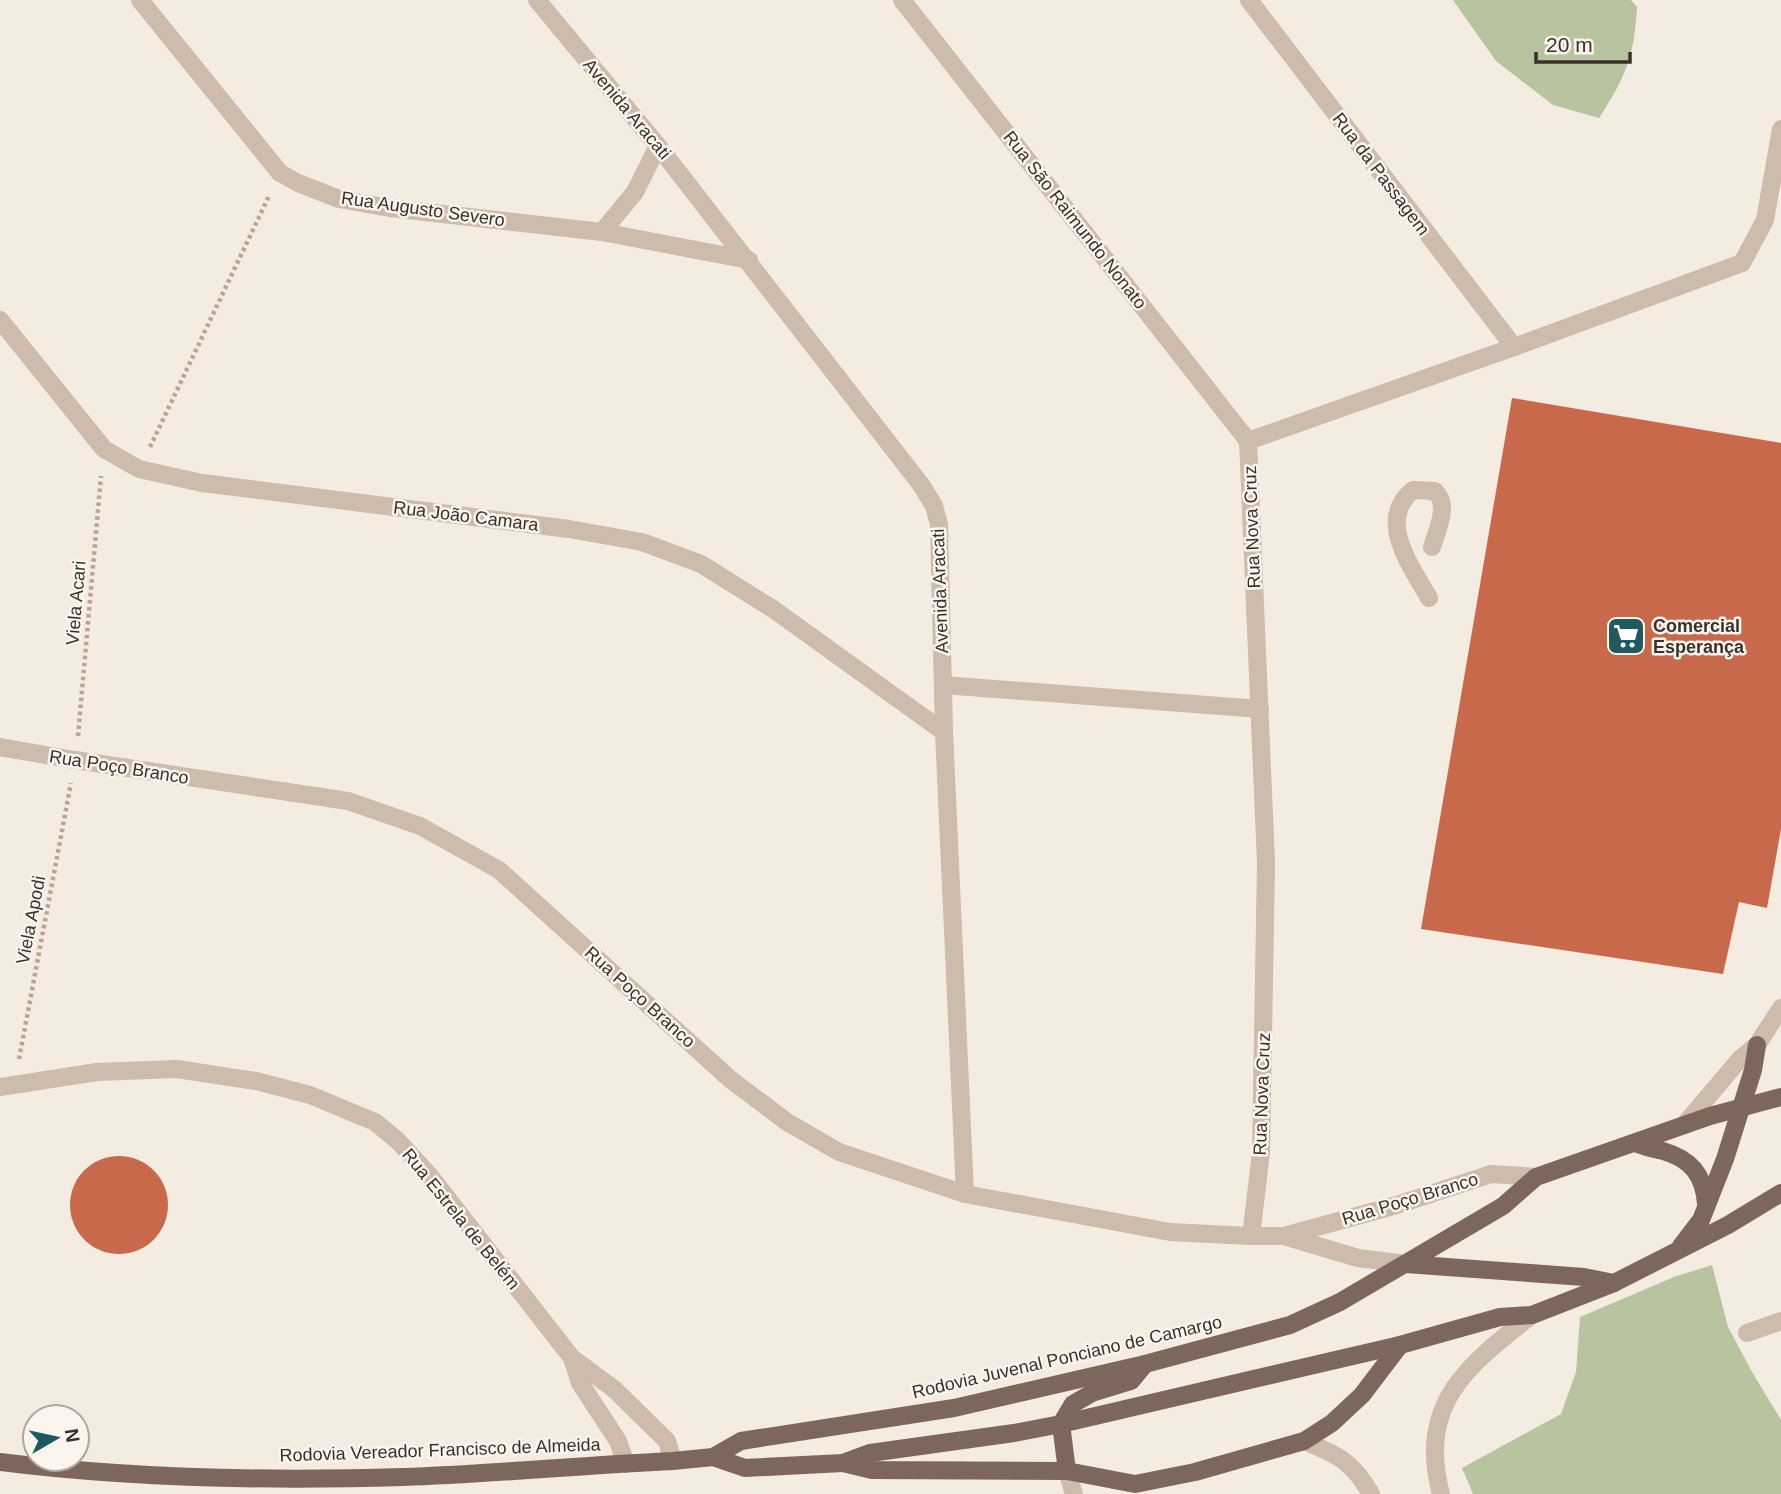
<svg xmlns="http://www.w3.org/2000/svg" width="1781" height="1494" viewBox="0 0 1781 1494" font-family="Helvetica,sans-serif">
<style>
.green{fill:#b8c4a0}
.building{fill:#c8694b}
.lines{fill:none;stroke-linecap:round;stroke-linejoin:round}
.path{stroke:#b9a596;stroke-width:4.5;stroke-dasharray:3.5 3.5;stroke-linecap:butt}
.minor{stroke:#cdbbac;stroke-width:18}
.major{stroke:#7d675c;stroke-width:18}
.labels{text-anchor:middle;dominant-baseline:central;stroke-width:5;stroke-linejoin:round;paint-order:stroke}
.street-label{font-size:18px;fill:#3b302b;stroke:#fbf5ee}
.poi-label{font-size:18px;font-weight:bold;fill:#3b302b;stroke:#fbf5ee;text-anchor:start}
</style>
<rect width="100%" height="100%" fill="#f4ebe1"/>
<g class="green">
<path d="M1453 0H1631L1637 7C1634 57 1626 76 1599 118L1553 105 1496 61Z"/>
<polygon points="1712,1265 1728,1327 1752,1372 1781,1420 1781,1494 1473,1494 1462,1468 1561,1414 1576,1372 1580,1317 1674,1277"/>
</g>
<g class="building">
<polygon points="1512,398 1781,443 1781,829 1767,908 1739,902 1723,974 1421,929"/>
<circle cx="119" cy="1205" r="49"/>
</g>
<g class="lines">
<g class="path">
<polyline points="150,447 269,196"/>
<polyline points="78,736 101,476"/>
<polyline points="19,1059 71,783"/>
</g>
<g class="minor">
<polyline points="140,0 280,173 298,183 339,199 390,208 602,232 749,260"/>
<polyline points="537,0 658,146 922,486 934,506 939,524 944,732 965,1194"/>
<polyline points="902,0 1248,441"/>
<polyline points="1249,0 1514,347"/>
<polyline points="602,232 635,192 658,146"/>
<polyline points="0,320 104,449 139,469 202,483 569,529 642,542 701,564 773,609 944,732"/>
<polyline points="1248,441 1266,863 1261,1152 1251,1236"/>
<polyline points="1248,441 1514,347 1742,263 1765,220 1781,129"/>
<path d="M1429 598C1411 566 1376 520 1413 490L1435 491C1450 506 1437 529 1432 547"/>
<polyline points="943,685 1260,709"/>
<polyline points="0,747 75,760 348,801 420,826 499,870 730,1079 787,1122 839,1152 965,1194 1170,1232 1251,1236 1284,1236 1397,1205 1491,1174 1536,1177"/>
<polyline points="0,1087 97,1072 177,1069 256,1081 310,1095 375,1122 398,1141 430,1176 572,1358 614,1389 667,1441 673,1461"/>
<polyline points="1684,1125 1740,1059 1757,1045 1781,1008"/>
<polyline points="1284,1236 1358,1258 1406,1264"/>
<polyline points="1747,1333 1781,1321"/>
<polyline points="572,1358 580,1383 618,1441 626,1464"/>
<path d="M1304 1441C1338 1455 1352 1461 1371 1494"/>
<polyline points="1067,1471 1074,1494"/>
<path d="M1441 1494C1417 1403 1468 1365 1532 1315"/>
</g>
<g class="major">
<path d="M1636 1143C1645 1148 1653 1148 1663 1151 1691 1159 1704 1175 1706 1204"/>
<polyline points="1681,1246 1701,1220 1725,1159 1753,1070 1757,1045"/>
<polyline points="1406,1264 1584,1277 1614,1283"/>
<polyline points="713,1457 745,1468 843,1463 870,1453 1014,1433 1061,1424 1400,1345 1500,1317 1532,1315 1614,1283 1728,1225 1781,1193"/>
<path d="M0 1462C133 1479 268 1481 403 1477 493 1474 583 1465 673 1461L713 1457 741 1441 954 1408 1145 1364 1290 1325 1340 1302 1503 1206 1536 1177 1710 1116 1781 1097"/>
<polyline points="843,1463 872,1470 1067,1471 1135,1484 1195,1472 1304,1441 1332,1423 1362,1395 1400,1345"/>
<polyline points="1067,1471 1061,1424 1073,1404 1092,1393 1131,1381 1145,1364"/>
</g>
</g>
<defs>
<symbol id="supermarket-square" viewBox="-11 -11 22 22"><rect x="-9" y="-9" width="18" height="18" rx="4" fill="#1f5a5e" stroke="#fbf5ee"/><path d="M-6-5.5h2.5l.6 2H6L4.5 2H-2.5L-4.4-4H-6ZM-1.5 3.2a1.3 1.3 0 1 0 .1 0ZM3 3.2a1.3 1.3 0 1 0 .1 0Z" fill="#fff"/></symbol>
</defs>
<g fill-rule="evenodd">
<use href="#supermarket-square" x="1604" y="614" width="44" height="44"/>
</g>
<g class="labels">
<g class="street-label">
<text transform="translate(627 109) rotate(50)">Avenida Aracati</text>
<text transform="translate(1381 174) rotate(53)">Rua da Passagem</text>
<text transform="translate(423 209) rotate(8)">Rua Augusto Severo</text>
<text transform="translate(1075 220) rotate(52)">Rua São Raimundo Nonato</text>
<text transform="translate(466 516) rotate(7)">Rua João Camara</text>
<text transform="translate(1252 527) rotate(-92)">Rua Nova Cruz</text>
<text transform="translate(940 591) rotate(-92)">Avenida Aracati</text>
<text transform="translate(76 603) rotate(-85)">Viela Acari</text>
<text transform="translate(119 767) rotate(9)">Rua Poço Branco</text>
<text transform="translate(31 920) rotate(-79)">Viela Apodi</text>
<text transform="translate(640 997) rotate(42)">Rua Poço Branco</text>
<text transform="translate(1262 1094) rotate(-88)">Rua Nova Cruz</text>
<text transform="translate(1410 1199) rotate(-17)">Rua Poço Branco</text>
<text transform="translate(461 1219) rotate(51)">Rua Estrela de Belém</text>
<text transform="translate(1067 1357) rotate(-13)">Rodovia Juvenal Ponciano de Camargo</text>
<text transform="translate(440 1450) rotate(-2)">Rodovia Vereador Francisco de Almeida</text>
</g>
<g class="poi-label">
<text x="1653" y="626">Comercial<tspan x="1653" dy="21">Esperança</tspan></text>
</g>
</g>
<g transform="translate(56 1438) rotate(81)"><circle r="33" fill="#fbf5ee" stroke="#aea6a0" stroke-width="2"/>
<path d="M0-5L12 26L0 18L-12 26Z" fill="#1f5a5e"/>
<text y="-10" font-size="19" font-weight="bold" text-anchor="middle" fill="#3b302b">N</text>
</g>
<path d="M1536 52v10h94v-10" fill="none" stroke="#3b302b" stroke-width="3.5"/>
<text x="1546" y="52" font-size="21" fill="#3b302b" stroke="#fbf5ee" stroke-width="5" paint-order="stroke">20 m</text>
</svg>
